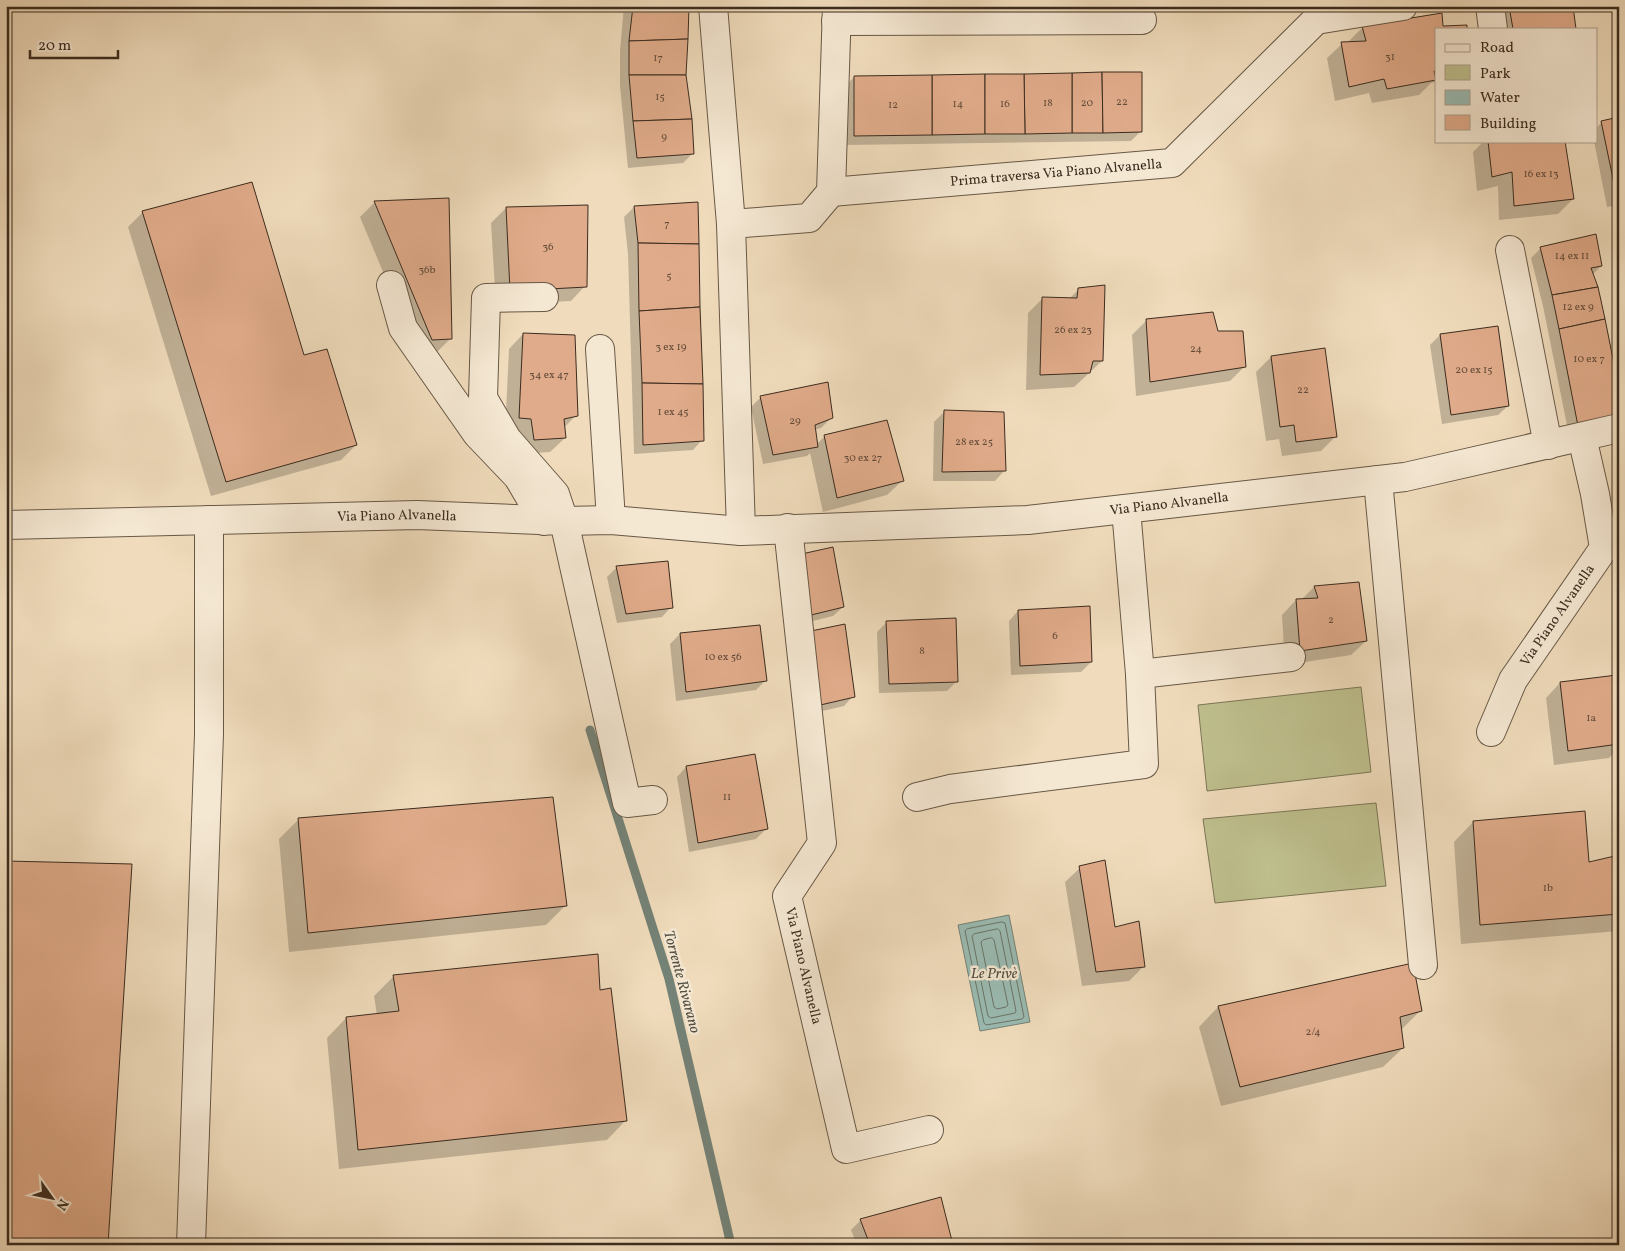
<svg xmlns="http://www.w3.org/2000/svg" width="1625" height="1251" viewBox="0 0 1625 1251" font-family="Vollkorn,serif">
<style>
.green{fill:#bebf8d;stroke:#7c7656}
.water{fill:#9abbb2;stroke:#748277}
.shadow{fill:#0003}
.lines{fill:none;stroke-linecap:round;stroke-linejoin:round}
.shore{stroke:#6a7468;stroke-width:1}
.stream{stroke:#748277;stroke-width:9}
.building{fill:#e0ab8a;stroke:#3b2c1f}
.minor-casing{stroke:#685846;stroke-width:30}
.minor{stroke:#f5e8d3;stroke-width:28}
.labels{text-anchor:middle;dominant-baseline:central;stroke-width:5;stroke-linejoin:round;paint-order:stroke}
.number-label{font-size:11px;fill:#644c3a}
.street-label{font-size:14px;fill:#3b2c1f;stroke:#f5e8d3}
.water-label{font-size:15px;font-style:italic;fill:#535044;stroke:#f5e8d3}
</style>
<rect width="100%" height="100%" fill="#f0dcbc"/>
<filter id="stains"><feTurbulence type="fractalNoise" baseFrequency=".004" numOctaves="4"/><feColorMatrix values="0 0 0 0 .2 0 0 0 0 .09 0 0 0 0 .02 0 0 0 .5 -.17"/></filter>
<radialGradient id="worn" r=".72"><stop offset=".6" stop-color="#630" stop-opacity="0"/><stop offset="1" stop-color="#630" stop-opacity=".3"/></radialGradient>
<g class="green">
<polygon points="1361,687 1371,772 1207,791 1198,705"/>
<polygon points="1376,803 1386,886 1215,903 1203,819"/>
</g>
<polygon class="water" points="1009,915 1030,1022 980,1031 958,925"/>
<g class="shadow">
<polygon points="624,6 688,6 685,75 693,153 683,163 628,168 620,86 620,51"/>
<polygon points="1493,6 1572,6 1575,29 1496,29"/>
<polygon points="1363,27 1436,29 1436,82 1431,83 1419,95 1372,103 1369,93 1335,101 1327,58 1342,44 1349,43 1348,42"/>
<polygon points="854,77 1141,131 1131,141 845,145 845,87"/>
<polygon points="1619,119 1619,205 1607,207 1594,141 1596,141 1596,128 1602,122"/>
<polygon points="1484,141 1512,141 1573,199 1558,214 1499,220 1498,186 1477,191 1473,152"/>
<polygon points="375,202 450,339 435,354 418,355 360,217"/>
<polygon points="634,207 702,440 693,450 634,454 628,254 624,217"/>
<polygon points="506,208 585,286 571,301 496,305 491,223"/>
<polygon points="143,212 303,357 356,445 341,460 211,496 128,227"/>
<polygon points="1541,248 1601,266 1592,275 1619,396 1619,415 1569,435 1543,306 1531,258"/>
<polygon points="1078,290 1102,361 1074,387 1026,390 1028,313 1043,298 1069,299"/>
<polygon points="1147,320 1245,366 1230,381 1136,396 1132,335"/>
<polygon points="523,334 576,415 564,428 565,438 550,452 520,454 505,432 509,349"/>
<polygon points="1440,335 1508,406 1498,415 1442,424 1430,345"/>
<polygon points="1271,357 1336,436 1321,451 1282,456 1279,439 1266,441 1256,372"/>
<polygon points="761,397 831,418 821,428 814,430 817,444 825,436 902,481 887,495 823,512 810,453 807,456 763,464 751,407"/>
<polygon points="944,412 1004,471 995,481 933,481 934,422"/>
<polygon points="788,566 843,607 833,616 797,625"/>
<polygon points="617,567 671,607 662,617 617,623 607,577"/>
<polygon points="1358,584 1366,641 1351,655 1285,665 1282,615 1296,600 1301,600 1314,587"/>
<polygon points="1018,611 1091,662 1081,672 1011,675 1009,621"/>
<polygon points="887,622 957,681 947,691 879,693 877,632"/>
<polygon points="680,634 766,680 756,690 676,701 670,644"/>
<polygon points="797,643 853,696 844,706 806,715"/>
<polygon points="1560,683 1619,702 1619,748 1609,758 1554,765 1546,698"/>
<polygon points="686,767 766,829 756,839 689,852 677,777"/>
<polygon points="298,820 565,906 546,925 289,952 279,839"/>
<polygon points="1473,822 1588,863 1619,857 1619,931 1461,944 1454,842"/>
<polygon points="1080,868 1113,929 1143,967 1129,981 1082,986 1065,882"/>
<polygon points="1412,964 1420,1011 1400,1031 1403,1048 1383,1067 1221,1106 1199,1027 1218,1007"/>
<polygon points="393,977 599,991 626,1120 607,1140 339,1169 327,1038 346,1018 377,1015 374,996"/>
<polygon points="861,1220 952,1245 857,1245 851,1230"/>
</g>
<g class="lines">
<g class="shore">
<polygon points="1002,922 1005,923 1024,1017 1022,1019 986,1025 984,1023 965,931 967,929"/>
<polygon points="998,929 1000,931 1016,1011 1015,1013 991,1018 988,1016 972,936 974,934"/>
<polygon points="992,938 994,940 1008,1005 1006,1007 997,1009 994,1007 981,942 983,940"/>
</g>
<polyline class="stream" points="590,730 669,979 731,1245"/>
</g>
<g class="building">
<polygon points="633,6 689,6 688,39 629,41"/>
<polygon points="1509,6 1573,6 1576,29 1513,29"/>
<polygon points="1442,13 1443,26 1467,25 1467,29 1436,29 1436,71 1434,71 1436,80 1387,89 1384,79 1349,87 1341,42 1366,41 1362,26"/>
<polygon points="688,39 686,75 629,75 629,41"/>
<polygon points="1102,72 1103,133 1072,133 1072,73"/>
<polygon points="1102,72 1142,72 1142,132 1103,133"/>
<polygon points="1072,73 1072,133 1025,134 1024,74"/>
<polygon points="985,74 985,134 932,135 932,75"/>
<polygon points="985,74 1024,74 1025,134 985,134"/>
<polygon points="629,75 686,75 692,119 633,121"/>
<polygon points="932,75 932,135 854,136 854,76"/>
<polygon points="1619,117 1619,198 1617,198 1601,121"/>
<polygon points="692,119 694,154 637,158 633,121"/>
<polygon points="1488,141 1565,141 1574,199 1514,206 1512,172 1492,177"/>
<polygon points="252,182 304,355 327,349 357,445 226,482 142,211"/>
<polygon points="449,198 452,339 432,340 374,201"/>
<polygon points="698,202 699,244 638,243 634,206"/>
<polygon points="588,205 587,287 510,291 506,207"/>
<polygon points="1596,234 1602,266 1591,268 1598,287 1552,295 1540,247"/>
<polygon points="638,243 699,244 700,307 639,311"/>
<polygon points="1105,285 1103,361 1093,361 1090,373 1040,375 1042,297 1077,298 1078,288"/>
<polygon points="1598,287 1605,319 1559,329 1552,295"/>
<polygon points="700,307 703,384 642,383 639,311"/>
<polygon points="1213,312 1218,331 1243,331 1246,367 1150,382 1146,319"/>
<polygon points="1605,319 1619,389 1619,414 1578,426 1559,329"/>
<polygon points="1498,326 1509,406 1451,415 1440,334"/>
<polygon points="523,333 575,335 578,416 564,419 566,438 534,440 531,419 519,418"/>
<polygon points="1325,348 1337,437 1296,442 1294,425 1280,427 1271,356"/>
<polygon points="828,382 833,418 815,425 818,447 773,455 760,396"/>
<polygon points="642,383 703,384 704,441 643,445"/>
<polygon points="944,410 1004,412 1006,471 942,472"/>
<polygon points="887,420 904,481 837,498 824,435"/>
<polygon points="833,547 844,607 807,616 797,555"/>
<polygon points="668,561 673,608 626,614 616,566"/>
<polygon points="1359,582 1367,641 1300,651 1296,599 1318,598 1314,586"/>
<polygon points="1090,606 1092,662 1020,666 1018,610"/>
<polygon points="956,618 958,682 889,684 886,621"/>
<polygon points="845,624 855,697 816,706 806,632"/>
<polygon points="760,625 767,681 686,692 680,633"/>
<polygon points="1617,675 1619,691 1619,744 1568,751 1560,682"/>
<polygon points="755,754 768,829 698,843 686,766"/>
<polygon points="553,797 567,906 308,933 298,818"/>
<polygon points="1585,811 1589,862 1619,855 1619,914 1480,925 1473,821"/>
<polygon points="1105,860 1115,927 1139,921 1145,967 1096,972 1079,866"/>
<polygon points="6,861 132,864 108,1245 6,1245"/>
<polygon points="598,954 600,990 611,988 627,1121 358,1150 346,1017 399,1011 393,975"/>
<polygon points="1413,963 1422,1011 1400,1017 1404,1048 1240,1087 1218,1006"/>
<polygon points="941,1197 953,1245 870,1245 860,1219"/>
</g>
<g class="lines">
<defs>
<g id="minor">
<polyline points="713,6 731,224"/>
<polyline points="1490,6 1493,29"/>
<polyline points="836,21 1142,20"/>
<path id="s1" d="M831 192 1172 163 1316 20 1403 6"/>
<polyline points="1510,250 1548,445"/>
<polyline points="391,285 403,328 477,434 518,477 544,521"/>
<polyline points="544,297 486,298 483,398 507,439 555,494 564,521 627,803 653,800"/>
<polyline points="600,349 611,520"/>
<polyline points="1378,480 1423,965"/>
<path id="s2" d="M6 525 417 515 564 521 611 520 741 531 1028 520 1405 477 1619 428"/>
<path id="s3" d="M788 528 822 843 787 896 846 1149 929 1130"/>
<polyline points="741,531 731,224 809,218 831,192 837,6"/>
<polyline points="1140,674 1291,657"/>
<path id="s4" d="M1491 732 1513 680 1604 548 1595 494 1582 437"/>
<polyline points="917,797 950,789 1144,764 1140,674 1126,509"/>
<polyline points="191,1245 209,734 209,520"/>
</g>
</defs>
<use href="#minor" class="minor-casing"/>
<use href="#minor" class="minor"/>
</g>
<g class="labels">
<g class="number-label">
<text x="1390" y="57">31</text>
<text x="658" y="58">17</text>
<text x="660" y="97">15</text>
<text x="1122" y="102">22</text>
<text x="1048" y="103">18</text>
<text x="1087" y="103">20</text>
<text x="958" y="104">14</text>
<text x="1005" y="104">16</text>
<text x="893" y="105">12</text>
<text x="664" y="137">9</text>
<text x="1541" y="174">16 ex 13</text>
<text x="667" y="224">7</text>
<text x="548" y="247">36</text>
<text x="1572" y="256">14 ex 11</text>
<text x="427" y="270">36b</text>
<text x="669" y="276">5</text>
<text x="1578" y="307">12 ex 9</text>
<text x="1073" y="330">26 ex 23</text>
<text x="671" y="347">3 ex 19</text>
<text x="1196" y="349">24</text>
<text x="1589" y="359">10 ex 7</text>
<text x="1474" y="370">20 ex 15</text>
<text x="549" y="375">34 ex 47</text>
<text x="1303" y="390">22</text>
<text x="673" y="412">1 ex 45</text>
<text x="795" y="421">29</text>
<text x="974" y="442">28 ex 25</text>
<text x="863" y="458">30 ex 27</text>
<text x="1331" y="620">2</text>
<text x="1055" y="636">6</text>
<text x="922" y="651">8</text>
<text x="723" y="657">10 ex 56</text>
<text x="1591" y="718">1a</text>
<text x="727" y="797">11</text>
<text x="1548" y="888">1b</text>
<text x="1313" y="1032">2/4</text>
</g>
<g class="street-label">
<text stroke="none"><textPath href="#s1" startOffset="226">Prima traversa Via Piano Alvanella</textPath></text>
<text stroke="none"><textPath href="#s2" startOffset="1165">Via Piano Alvanella</textPath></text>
<text stroke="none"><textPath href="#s2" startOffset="391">Via Piano Alvanella</textPath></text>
<text stroke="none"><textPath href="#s4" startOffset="135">Via Piano Alvanella</textPath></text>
<text stroke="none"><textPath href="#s3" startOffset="452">Via Piano Alvanella</textPath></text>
</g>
<g class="water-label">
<text x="994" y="974">Le Privè</text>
<text transform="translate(681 982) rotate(75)">Torrente Rivarano</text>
</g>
</g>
<rect width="1625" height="1251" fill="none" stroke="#f0dcbc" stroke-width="25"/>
<rect x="8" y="8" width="1610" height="1236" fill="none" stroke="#3b2c1f" stroke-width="2.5"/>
<rect x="12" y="12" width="1600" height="1226" fill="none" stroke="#3b2c1f"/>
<rect x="1435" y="28" width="162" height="115" fill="#f5e8d3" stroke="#ab9d8b"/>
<rect x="1445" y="44" width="25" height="8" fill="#f5e8d3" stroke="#ab9d8b"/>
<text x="1480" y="52" font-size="15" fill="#3b2c1f">Road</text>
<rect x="1445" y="65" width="25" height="15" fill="#bebf8d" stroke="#ab9d8b"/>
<text x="1480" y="78" font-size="15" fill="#3b2c1f">Park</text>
<rect x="1445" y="90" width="25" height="15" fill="#9abbb2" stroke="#ab9d8b"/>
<text x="1480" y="102" font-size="15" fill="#3b2c1f">Water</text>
<rect x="1445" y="115" width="25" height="15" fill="#e0ab8a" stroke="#ab9d8b"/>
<text x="1480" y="128" font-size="15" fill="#3b2c1f">Building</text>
<g transform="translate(52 1198) rotate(123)" stroke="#f5e8d3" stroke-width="4" paint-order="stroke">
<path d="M0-4L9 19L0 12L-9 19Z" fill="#3b2c1f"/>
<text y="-8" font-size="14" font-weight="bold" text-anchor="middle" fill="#3b2c1f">N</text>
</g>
<path d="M30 50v8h88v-8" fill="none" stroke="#3b2c1f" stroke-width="2.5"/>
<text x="38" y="50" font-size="15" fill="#3b2c1f" stroke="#f5e8d3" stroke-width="4" paint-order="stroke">20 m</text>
<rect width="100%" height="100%" filter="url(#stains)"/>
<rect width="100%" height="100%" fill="url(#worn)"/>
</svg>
